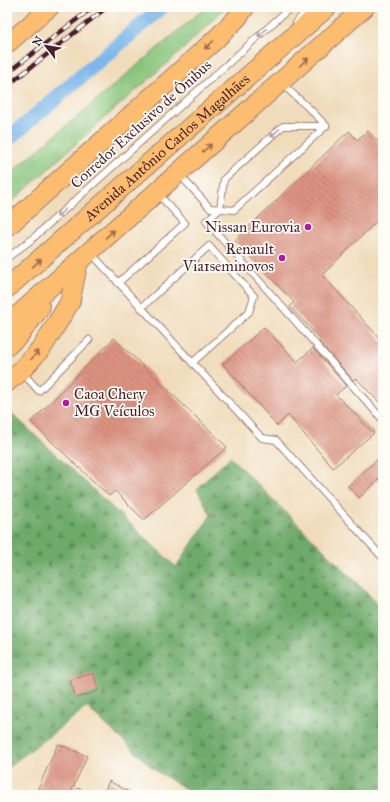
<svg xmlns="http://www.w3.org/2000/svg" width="390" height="802" viewBox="0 0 390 802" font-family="'IM FELL Great Primer',serif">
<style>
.green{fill:#88c57b;stroke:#697253}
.forest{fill:url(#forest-firs);stroke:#5c644b}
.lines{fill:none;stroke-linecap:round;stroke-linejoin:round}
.canal{stroke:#75b3e8;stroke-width:15}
.building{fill:url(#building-back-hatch)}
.service-casing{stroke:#9d7e73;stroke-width:8}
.primary-casing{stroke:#9d7e73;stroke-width:20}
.trunk-casing{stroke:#9d7e73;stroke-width:21}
.service{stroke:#fff;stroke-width:6}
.primary{stroke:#fcbd6f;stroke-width:18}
.trunk{stroke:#fcbd6f;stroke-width:19}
.rail-casing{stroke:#4a1f2b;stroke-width:4.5}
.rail{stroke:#fdfcf7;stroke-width:3;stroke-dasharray:9;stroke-linecap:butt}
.oneway{stroke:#ae9aa0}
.oneway2{stroke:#9a664a}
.poi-dot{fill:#b5179e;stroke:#fdfcf7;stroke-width:1.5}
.labels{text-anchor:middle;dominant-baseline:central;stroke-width:3.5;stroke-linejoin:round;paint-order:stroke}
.street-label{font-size:15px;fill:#4a1f2b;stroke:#fdfcf7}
.poi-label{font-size:15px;fill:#4a1f2b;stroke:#fdfcf7;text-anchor:end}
</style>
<defs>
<pattern id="forest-firs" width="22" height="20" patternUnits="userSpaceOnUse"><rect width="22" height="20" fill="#6eaa6b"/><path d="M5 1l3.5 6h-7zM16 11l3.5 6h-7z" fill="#5c8a58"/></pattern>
<pattern id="building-back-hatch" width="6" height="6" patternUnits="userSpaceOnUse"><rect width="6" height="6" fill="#dd9381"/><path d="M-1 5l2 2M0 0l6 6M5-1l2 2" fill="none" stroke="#b5776a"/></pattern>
</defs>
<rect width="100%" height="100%" fill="#fdfcf7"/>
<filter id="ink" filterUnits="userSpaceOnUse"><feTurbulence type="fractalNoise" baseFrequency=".025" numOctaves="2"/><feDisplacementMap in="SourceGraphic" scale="8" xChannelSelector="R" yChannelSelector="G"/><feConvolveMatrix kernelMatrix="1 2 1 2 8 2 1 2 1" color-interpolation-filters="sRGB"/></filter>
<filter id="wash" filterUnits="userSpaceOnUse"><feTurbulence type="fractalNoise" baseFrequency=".012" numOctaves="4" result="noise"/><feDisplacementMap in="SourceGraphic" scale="16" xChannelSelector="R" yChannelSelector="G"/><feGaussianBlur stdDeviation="0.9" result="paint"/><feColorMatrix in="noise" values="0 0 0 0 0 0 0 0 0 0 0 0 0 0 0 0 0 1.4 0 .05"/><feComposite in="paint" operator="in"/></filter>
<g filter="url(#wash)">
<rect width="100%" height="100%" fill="#f0dcbb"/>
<polygon class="green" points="206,7 226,7 178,54 111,112 7,206 7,176"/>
<polygon class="forest" points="7,409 176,567 211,515 197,489 230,457 383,609 383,795 196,795 155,770 87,707 7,768"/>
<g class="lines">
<polyline class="canal" points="7,140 162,7"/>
</g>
<g id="blocks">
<g class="building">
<polygon points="349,131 357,140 368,131 383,147 383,215 322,275 383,342 383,406 356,378 353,380 319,342 321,340 290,307 294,302 235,240"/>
<polygon points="264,327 297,362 313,348 346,386 336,395 374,433 333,468 288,415 277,426 223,364"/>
<polygon points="114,338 227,447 144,520 115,491 109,496 31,422"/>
<polygon points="383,454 383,475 359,498 348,486"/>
<polygon points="94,673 98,691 76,698 70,680"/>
<polygon points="58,744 87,756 70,795 35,795"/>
<polygon points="109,781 135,795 103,795"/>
</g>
</g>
</g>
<g filter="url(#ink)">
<use href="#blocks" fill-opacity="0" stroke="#9d7e73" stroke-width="1"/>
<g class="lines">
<defs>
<g id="service">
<polyline points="296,23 309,7"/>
<polyline points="326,126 283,126 224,179 220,209 206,221 383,420"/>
<polyline points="179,174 210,208 234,210 326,126 312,111 282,84"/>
<polyline points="91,253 262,438 276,440 383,558"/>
<polyline points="7,258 31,240 291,7"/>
<polyline points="118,283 185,223 158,194"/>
<polyline points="141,308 209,246 254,296 249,312 192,363"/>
<polyline points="22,372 39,391 89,340"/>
<polyline points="77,795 79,792"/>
</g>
<polyline id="primary" points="7,44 50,7"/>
<g id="trunk">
<polyline points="7,227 216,39 237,18 245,7"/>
<path id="s1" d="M7 288 327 7"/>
<polyline points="7,325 365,7"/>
<polyline points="7,346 18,336 40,308"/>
<polyline points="7,382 21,371 43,346 70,302 78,262"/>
</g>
</defs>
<use href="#service" class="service-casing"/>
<use href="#primary" class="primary-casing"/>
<use href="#trunk" class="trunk-casing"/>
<use href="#service" class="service"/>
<use href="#primary" class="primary"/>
<use href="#trunk" class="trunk"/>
<defs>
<g id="rail">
<polyline points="7,73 93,7"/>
<polyline points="7,86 107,7"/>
</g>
</defs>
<use href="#rail" class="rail-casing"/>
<use href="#rail" class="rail"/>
</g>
<defs><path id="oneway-shaft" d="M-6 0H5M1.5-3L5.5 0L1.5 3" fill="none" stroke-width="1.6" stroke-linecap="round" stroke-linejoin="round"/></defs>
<g class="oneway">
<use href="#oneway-shaft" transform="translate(262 33) rotate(138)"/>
<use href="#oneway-shaft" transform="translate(275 133) rotate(138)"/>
<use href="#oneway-shaft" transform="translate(61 213) rotate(138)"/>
</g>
<g class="oneway2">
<use href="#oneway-shaft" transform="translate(209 45) rotate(138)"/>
<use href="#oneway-shaft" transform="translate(304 62) rotate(-42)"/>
<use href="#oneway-shaft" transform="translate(207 148) rotate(-42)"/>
<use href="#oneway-shaft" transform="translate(110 234) rotate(-41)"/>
<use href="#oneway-shaft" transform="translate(37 263) rotate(-41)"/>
<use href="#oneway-shaft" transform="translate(35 355) rotate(-48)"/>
</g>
</g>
<g class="poi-dot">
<circle cx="308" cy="227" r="4"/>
<circle cx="282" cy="258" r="4"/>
<circle cx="66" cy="403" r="4"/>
</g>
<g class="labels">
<g class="street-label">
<text transform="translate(141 124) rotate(-42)">Corredor Exclusivo de Ônibus</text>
<text stroke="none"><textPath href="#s1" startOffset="213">Avenida Antônio Carlos Magalhães</textPath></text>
</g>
<g class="poi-label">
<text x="300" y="227">Nissan Eurovia</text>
<text x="274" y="249">Renault<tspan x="274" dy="17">Via1seminovos</tspan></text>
<text x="74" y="394" text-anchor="start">Caoa Chery<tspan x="74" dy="17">MG Veículos</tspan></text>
</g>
</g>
<rect width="390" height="802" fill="none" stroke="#fdfcf7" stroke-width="24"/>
<g transform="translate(46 46) rotate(301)" stroke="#fdfcf7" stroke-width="3" paint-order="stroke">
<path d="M0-3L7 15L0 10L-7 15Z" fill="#4a1f2b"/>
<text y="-6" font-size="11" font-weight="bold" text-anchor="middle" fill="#4a1f2b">N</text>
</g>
</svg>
